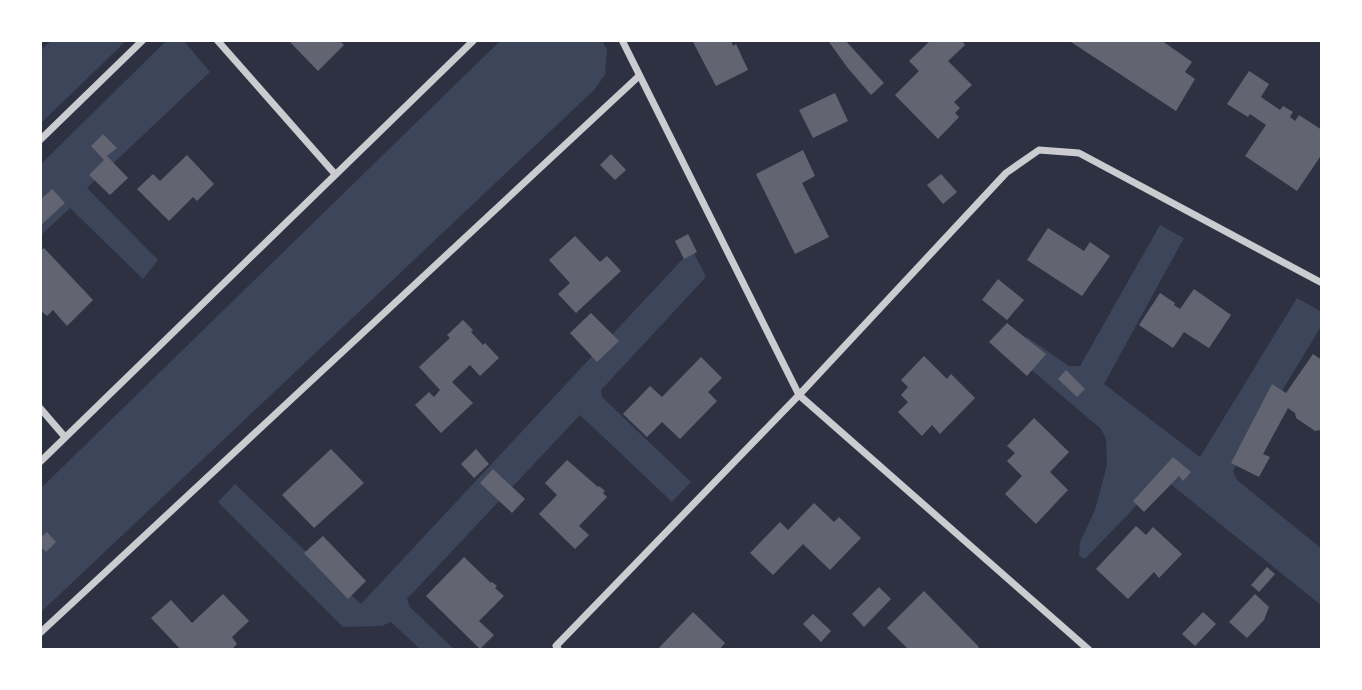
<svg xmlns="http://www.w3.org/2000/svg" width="1362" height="690" viewBox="0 0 1362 690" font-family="Montserrat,sans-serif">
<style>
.green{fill:#3c4559}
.building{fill:#626471}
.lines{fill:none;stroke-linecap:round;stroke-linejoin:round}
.minor{stroke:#caccd0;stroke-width:7}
</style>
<rect width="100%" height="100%" fill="#2d3142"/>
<g class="green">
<polygon points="52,40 127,40 40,124 40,51"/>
<polygon points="167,40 183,40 210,72 87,188 158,260 143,279 70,208 40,236 40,165"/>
<polygon points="501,40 602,40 607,50 605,75 594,90 40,613 40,489"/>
<polygon points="1160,225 1184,238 1104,384 1200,457 1297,298 1322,312 1322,325 1233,471 1237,480 1322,549 1322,606 1163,478 1085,559 1079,556 1080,542 1095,510 1107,465 1106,439 1101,429 1015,356 1012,345 1027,337 1069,366 1080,366"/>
<polygon points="692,249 706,277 601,390 602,397 691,482 672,502 580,415 407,599 410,607 455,650 421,650 391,622 382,626 343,627 218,502 235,484 361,604"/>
</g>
<g class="building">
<polygon points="288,40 342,40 341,42 344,45 318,71"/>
<polygon points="692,40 731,40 733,46 736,44 748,70 716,86"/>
<polygon points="831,40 845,40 884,83 871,95 847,67 829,42"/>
<polygon points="931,40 961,40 965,45 948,61 972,85 954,102 960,108 955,113 959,117 938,139 895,95 919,71 909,61"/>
<polygon points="1068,40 1161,40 1192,62 1185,72 1195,79 1176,111"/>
<polygon points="1249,71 1269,84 1261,97 1280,110 1283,106 1293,112 1290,117 1295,121 1299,115 1322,130 1322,154 1297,191 1245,156 1266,125 1250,114 1248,117 1227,104"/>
<polygon points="835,93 848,121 813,138 799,110"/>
<polygon points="103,134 117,148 107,156 128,178 110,195 89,175 104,160 91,146"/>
<polygon points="803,150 815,176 802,183 829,237 795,254 756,174"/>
<polygon points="611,154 626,170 615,180 600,165"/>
<polygon points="187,155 214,184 197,201 193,197 169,221 137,189 153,174 160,181"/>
<polygon points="941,174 957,192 943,204 927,185"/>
<polygon points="52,189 65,203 40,226 40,200"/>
<polygon points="1048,228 1084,251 1090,242 1110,256 1082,296 1027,260"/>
<polygon points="688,234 697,252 684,259 675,241"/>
<polygon points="575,236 600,262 607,256 621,271 576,313 558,294 570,283 549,260"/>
<polygon points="44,248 93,300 67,326 53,310 47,316 40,310 40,251"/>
<polygon points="998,279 1024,300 1007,320 982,300"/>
<polygon points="1194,289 1231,315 1209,348 1184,332 1173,348 1139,325 1160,293 1175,303 1174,305 1180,309"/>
<polygon points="591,313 619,341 597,362 570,333"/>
<polygon points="463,320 473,330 471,332 483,345 485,343 499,358 480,376 470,365 452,382 473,403 441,433 415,405 429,392 434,397 440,390 419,367 450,338 447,335"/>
<polygon points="1007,323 1046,354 1027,376 989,342"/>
<polygon points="1313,354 1322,360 1322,426 1320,430 1315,431 1296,418 1295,413 1288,408 1263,454 1270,457 1259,477 1231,463 1272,384 1286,393"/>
<polygon points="924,356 947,379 951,374 975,398 940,434 932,425 922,436 898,412 908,402 901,395 908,387 901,380"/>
<polygon points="701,357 722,378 708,392 717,401 680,439 662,422 647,437 623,414 650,386 662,397"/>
<polygon points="1066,370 1085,389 1077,397 1058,379"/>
<polygon points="1034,418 1069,452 1050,472 1068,490 1036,524 1005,494 1022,476 1007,461 1015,453 1007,446"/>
<polygon points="331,449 364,483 314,528 282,495"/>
<polygon points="476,449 489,464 474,478 461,464"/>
<polygon points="1173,457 1191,472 1183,481 1179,476 1144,512 1133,501"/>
<polygon points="567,460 598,487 599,486 605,491 603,493 607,497 579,526 589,535 575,549 539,514 557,495 545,483"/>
<polygon points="493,469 525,499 512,513 480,483"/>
<polygon points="814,503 834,522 839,517 861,538 830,570 803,544 773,575 750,553 780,522 788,530"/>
<polygon points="1136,526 1146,535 1153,527 1182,554 1159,578 1154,572 1128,599 1096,569"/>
<polygon points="47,532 56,542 46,552 40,546 40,538"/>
<polygon points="323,536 366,581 348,599 304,553"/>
<polygon points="464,557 491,583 492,582 497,586 495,588 504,596 479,621 494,635 480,649 426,596"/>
<polygon points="1267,567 1275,574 1259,592 1251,585"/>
<polygon points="879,587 891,599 864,627 852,614"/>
<polygon points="924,591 979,647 976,650 909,650 887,628"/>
<polygon points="223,594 249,621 232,637 237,644 231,650 181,650 151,618 171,600 192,623"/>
<polygon points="1255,594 1269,607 1264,620 1247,638 1229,622"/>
<polygon points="693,612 725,643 719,650 657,650"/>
<polygon points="1203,612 1216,624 1195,646 1182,634"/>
<polygon points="813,614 831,631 821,642 803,624"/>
</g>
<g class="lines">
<g class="minor">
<polyline points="217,40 335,174"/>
<polyline points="622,40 799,395 1089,650"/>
<polyline points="40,140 143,40"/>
<polyline points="40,408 65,437"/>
<polyline points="40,462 474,40"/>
<polyline points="40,633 639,76"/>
<polyline points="559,650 556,646 799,395 1006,173 1039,150 1079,153 1322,283"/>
</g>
</g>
<rect width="1362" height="690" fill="none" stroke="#ffffff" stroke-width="84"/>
</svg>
